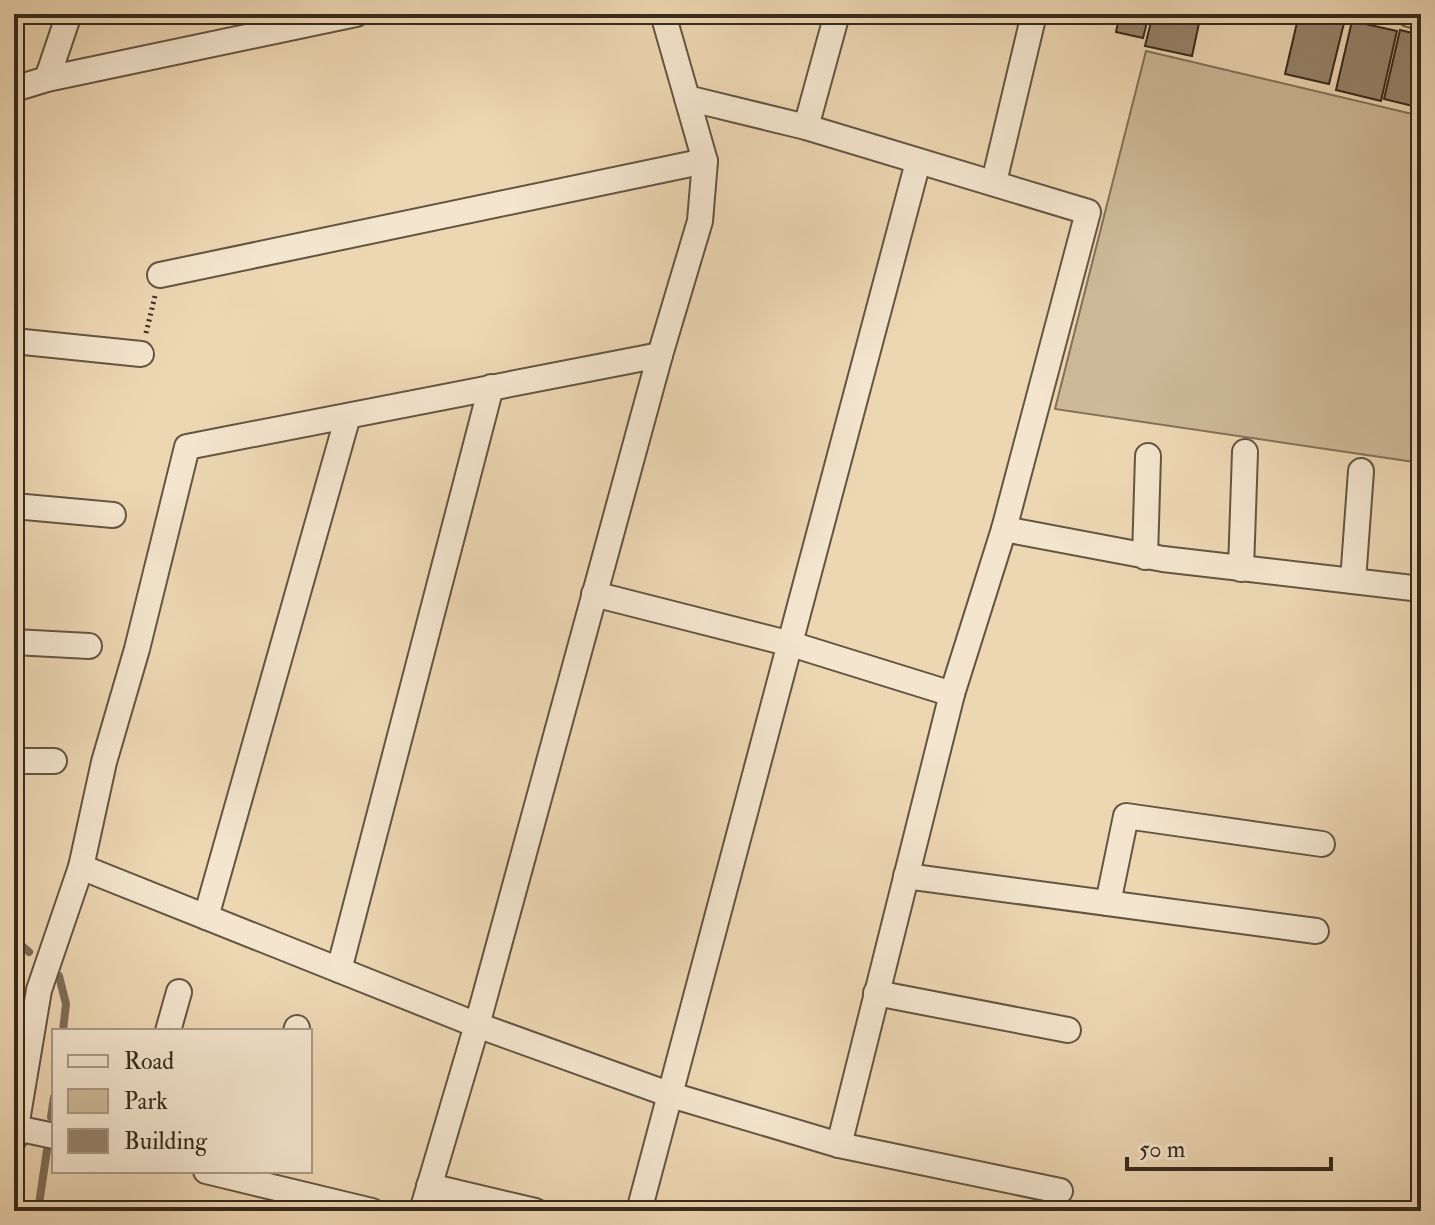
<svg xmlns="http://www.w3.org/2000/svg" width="1435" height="1225" viewBox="0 0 1435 1225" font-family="'IM FELL Double Pica',serif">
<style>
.green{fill:#ceba99;stroke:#82725a;stroke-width:2}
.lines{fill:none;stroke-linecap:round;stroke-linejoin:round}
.stream{stroke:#7f6e58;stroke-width:8}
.building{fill:#96846b;stroke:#372a1c;stroke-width:2}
.street-casing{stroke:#645542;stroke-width:28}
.path{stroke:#372a1c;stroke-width:5;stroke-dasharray:2 4;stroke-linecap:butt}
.street{stroke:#f3e5ce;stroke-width:24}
</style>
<rect width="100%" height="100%" fill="#edd7b3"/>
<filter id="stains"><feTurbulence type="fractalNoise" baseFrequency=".0025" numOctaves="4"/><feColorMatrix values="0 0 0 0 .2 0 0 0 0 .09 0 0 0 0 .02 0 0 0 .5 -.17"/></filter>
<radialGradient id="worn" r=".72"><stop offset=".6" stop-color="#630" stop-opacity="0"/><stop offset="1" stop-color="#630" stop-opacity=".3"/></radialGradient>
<polygon class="green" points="1146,51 1421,116 1421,463 1055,409"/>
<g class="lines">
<g class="stream">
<polyline points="14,939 29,952"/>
<polyline points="59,976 66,1004 63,1031"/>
<polyline points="51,1117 54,1097"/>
<polyline points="38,1211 47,1150"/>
</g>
</g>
<g class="building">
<polygon points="1120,14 1149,14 1143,38 1116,32"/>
<polygon points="1153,14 1201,14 1192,56 1145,46"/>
<polygon points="1299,14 1322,14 1345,19 1329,84 1285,74"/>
<polygon points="1352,21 1397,31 1381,101 1336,90"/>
<polygon points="1400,30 1421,35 1421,108 1384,99"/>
</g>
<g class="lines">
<defs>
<g id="street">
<polyline points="1409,14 1421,17"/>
<polyline points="47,79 69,14"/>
<polyline points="14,89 47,79 356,14"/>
<polyline points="687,98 806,127 1088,212 1004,529 952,694 839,1145"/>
<polyline points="806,127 837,14"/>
<polyline points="994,182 1034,14"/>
<polyline points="160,275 705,161"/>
<polyline points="14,341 141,354"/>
<polyline points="14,506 113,515"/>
<polyline points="1004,529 1163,559 1421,589"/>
<polyline points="1145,557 1148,456"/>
<polyline points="1241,569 1245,452"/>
<polyline points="1353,581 1361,471"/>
<polyline points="594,594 791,644 952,694"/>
<polyline points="14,642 89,646"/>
<polyline points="14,761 54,761"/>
<polyline points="81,867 477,1025 671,1095 839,1145 1060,1191"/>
<polyline points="906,876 1316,931"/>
<polyline points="1108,903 1126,816 1322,844"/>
<polyline points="206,917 348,416"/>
<polyline points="339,970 491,387"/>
<polyline points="876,993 1068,1030"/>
<polyline points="168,1031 179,992"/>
<polyline points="296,1031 297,1028"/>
<polyline points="16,1128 54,1136"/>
<polyline points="14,1139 39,990 81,867 104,762 137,649 187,447 660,355"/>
<polyline points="206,1171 372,1211"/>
<polyline points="429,1186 535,1211"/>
<polyline points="422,1211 477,1025 660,355 700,221 705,161 663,14"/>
<polyline points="639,1211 918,162"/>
</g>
</defs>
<use href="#street" class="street-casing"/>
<polyline class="path" points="146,333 155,296"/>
<use href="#street" class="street"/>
</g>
<rect width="1435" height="1225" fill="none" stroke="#edd7b3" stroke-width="48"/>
<rect x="16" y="16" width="1403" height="1193" fill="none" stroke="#372a1c" stroke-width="4"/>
<rect x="24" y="24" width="1387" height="1177" fill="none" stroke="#372a1c" stroke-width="2"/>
<rect x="52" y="1029" width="260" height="144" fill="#f3e5ce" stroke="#a89a87" stroke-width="2"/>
<rect x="68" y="1055" width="40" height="12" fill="#f3e5ce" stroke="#a89a87" stroke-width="2"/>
<text x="124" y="1069" font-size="24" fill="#372a1c">Road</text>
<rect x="68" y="1089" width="40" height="24" fill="#ceba99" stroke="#a89a87" stroke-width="2"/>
<text x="124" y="1109" font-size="24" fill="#372a1c">Park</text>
<rect x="68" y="1129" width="40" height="24" fill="#96846b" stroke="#a89a87" stroke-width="2"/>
<text x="124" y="1149" font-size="24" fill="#372a1c">Building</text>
<path d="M1127 1157v12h204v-12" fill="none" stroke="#372a1c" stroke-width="4"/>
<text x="1139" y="1157" font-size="24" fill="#372a1c" stroke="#f3e5ce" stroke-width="6" paint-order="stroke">50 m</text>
<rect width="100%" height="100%" filter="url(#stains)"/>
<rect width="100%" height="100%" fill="url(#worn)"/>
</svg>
